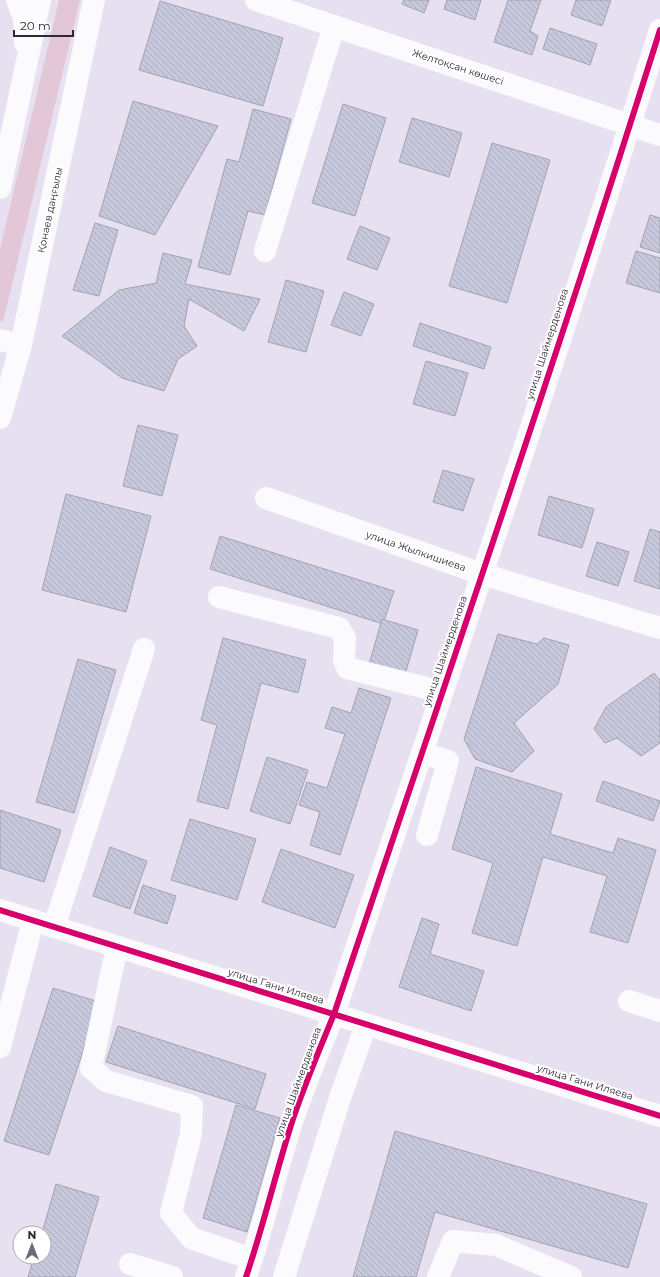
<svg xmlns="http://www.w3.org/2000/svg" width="660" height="1277" viewBox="0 0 660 1277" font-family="Montserrat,sans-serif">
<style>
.green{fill:#e3c7d7}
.building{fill:url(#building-back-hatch);stroke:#a3a2b0}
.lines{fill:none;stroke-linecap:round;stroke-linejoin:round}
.minor{stroke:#fbfafd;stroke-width:22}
.major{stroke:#fbfafd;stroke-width:22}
.cycleway-casing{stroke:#fff;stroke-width:8}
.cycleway{stroke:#d6006c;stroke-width:6}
.labels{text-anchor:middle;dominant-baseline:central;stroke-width:4;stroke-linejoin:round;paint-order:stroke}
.street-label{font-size:10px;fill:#2d2935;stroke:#fff}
</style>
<defs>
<pattern id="building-back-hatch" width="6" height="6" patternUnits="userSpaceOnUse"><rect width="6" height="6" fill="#c8c8dc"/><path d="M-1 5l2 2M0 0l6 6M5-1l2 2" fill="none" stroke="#acacbd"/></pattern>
</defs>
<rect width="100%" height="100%" fill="#e6e0f1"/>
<polygon class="green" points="59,0 80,0 3,322 0,321 0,249"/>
<g class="building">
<polygon points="404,0 429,0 424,13 402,4"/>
<polygon points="447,0 481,0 475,20 444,9"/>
<polygon points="508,0 541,0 530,31 538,36 532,55 494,42"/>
<polygon points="576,0 611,0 602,26 571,15"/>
<polygon points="160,1 283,38 263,106 139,70"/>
<polygon points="550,28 597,44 590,65 543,49"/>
<polygon points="133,101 218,126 155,235 99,216"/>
<polygon points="343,104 386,118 355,216 312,203"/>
<polygon points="253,109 291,119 265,215 248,211 230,275 198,267 227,159 239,162"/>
<polygon points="412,118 462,133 449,177 399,162"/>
<polygon points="492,143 550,160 507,303 449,286"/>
<polygon points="650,215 660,218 660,253 640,247"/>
<polygon points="95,223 118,230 99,296 73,290"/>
<polygon points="360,226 390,238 377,270 347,259"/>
<polygon points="636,251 660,258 660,293 626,283"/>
<polygon points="163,253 192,260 185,284 260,299 244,331 189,299 184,326 197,346 178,359 164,391 122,378 92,356 62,336 119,290 156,283"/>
<polygon points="286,280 324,291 306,352 268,342"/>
<polygon points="344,292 374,304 361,336 331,325"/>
<polygon points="420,323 491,347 484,369 413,346"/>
<polygon points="426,361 468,373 455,416 413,404"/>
<polygon points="138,425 178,435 162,496 123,486"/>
<polygon points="443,470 474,479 463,511 433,502"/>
<polygon points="66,494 151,516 126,612 42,590"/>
<polygon points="549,496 594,509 582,548 538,535"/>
<polygon points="650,529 660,532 660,589 634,581"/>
<polygon points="220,536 394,591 383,624 210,569"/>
<polygon points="597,542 629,552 618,586 586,576"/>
<polygon points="382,619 418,630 404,678 368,668"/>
<polygon points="498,634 537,644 544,638 569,645 558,684 514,723 534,751 512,772 475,759 464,739"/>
<polygon points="223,638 306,660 298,693 261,683 228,809 197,801 217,725 201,720"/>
<polygon points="78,659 116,670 74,813 36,802"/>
<polygon points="654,673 660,680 660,743 641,756 617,738 605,743 594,729 606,707"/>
<polygon points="359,688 391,698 340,855 310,845 320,812 299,805 307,782 327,788 345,734 325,728 332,707 351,713"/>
<polygon points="267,757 308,770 290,824 250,811"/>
<polygon points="476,767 562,794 550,834 613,853 618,838 656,850 628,943 590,932 607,876 543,857 517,946 472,933 493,863 452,849"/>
<polygon points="603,781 660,801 653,821 596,801"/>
<polygon points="0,810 61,830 44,882 0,868"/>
<polygon points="190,819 256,839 237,900 171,880"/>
<polygon points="110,847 147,861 130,909 93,896"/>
<polygon points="281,849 354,875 335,928 262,902"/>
<polygon points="143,885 176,896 167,924 134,913"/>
<polygon points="422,918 439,924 430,954 484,971 471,1011 399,987"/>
<polygon points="53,988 99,1002 49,1155 4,1141"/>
<polygon points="118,1026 266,1074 255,1109 106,1062"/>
<polygon points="236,1105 280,1118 247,1232 203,1218"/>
<polygon points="395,1131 647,1204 628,1268 435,1212 416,1277 353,1277"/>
<polygon points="56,1184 99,1197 75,1277 28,1277 34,1257 44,1257 44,1233 42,1233"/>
</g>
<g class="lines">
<g class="minor">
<polyline points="256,0 660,135"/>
<polyline points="265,251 334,26"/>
<polyline points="266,498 482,574 660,628"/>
<polyline points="219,597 339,628 345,638 344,660 347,668 442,692"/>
<polyline points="422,753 448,761 427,835"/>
<polyline points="0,910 660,1116"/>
<polyline points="54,927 144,649"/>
<polyline points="117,947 91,1068 106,1081 192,1106 191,1134 171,1213 191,1238 252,1259"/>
<polyline points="629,1001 660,1011"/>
<polyline points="0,1047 33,921"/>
<polyline points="130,1264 172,1277"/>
<path d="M246 1277C263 1227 275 1176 291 1125 303 1088 319 1051 334 1014 444 687 556 360 660 30"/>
<polyline points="284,1277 340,1098 366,1025"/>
<polyline points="438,1277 453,1241 496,1245 571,1277"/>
</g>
<g class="major">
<polyline points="17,0 24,18 25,43"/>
<polyline points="0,188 40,0"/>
<polyline points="0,340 21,345"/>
<polyline points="0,418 21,345 94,0"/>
</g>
<defs>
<g id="cycleway">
<polyline points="0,910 660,1116"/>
<path d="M246 1277C263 1227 275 1176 291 1125 303 1088 319 1051 334 1014 444 687 556 360 660 30"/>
</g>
</defs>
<use href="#cycleway" class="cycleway-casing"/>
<use href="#cycleway" class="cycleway"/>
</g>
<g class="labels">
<g class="street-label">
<text transform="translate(458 67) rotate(18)">Желтоқсан көшесі</text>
<text transform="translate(50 210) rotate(-78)">Қонаев даңғылы</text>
<text transform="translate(547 344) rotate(-72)">улица Шаймерденова</text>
<text transform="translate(416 551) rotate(19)">улица Жылкишиева</text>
<text transform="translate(445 651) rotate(-71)">улица Шаймерденова</text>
<text transform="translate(276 986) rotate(17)">улица Гани Иляева</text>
<text transform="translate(298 1082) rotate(-70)">улица Шаймерденова</text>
<text transform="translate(585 1082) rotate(17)">улица Гани Иляева</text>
</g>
</g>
<g transform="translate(32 1245)"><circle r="19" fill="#ffffff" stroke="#aba9ae"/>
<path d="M0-3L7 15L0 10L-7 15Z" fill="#6e6977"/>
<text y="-6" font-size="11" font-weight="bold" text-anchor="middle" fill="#2d2935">N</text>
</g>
<path d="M14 30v6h59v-6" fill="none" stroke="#2d2935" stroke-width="2"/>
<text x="20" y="30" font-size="12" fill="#2d2935" stroke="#ffffff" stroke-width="3" paint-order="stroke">20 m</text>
</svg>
